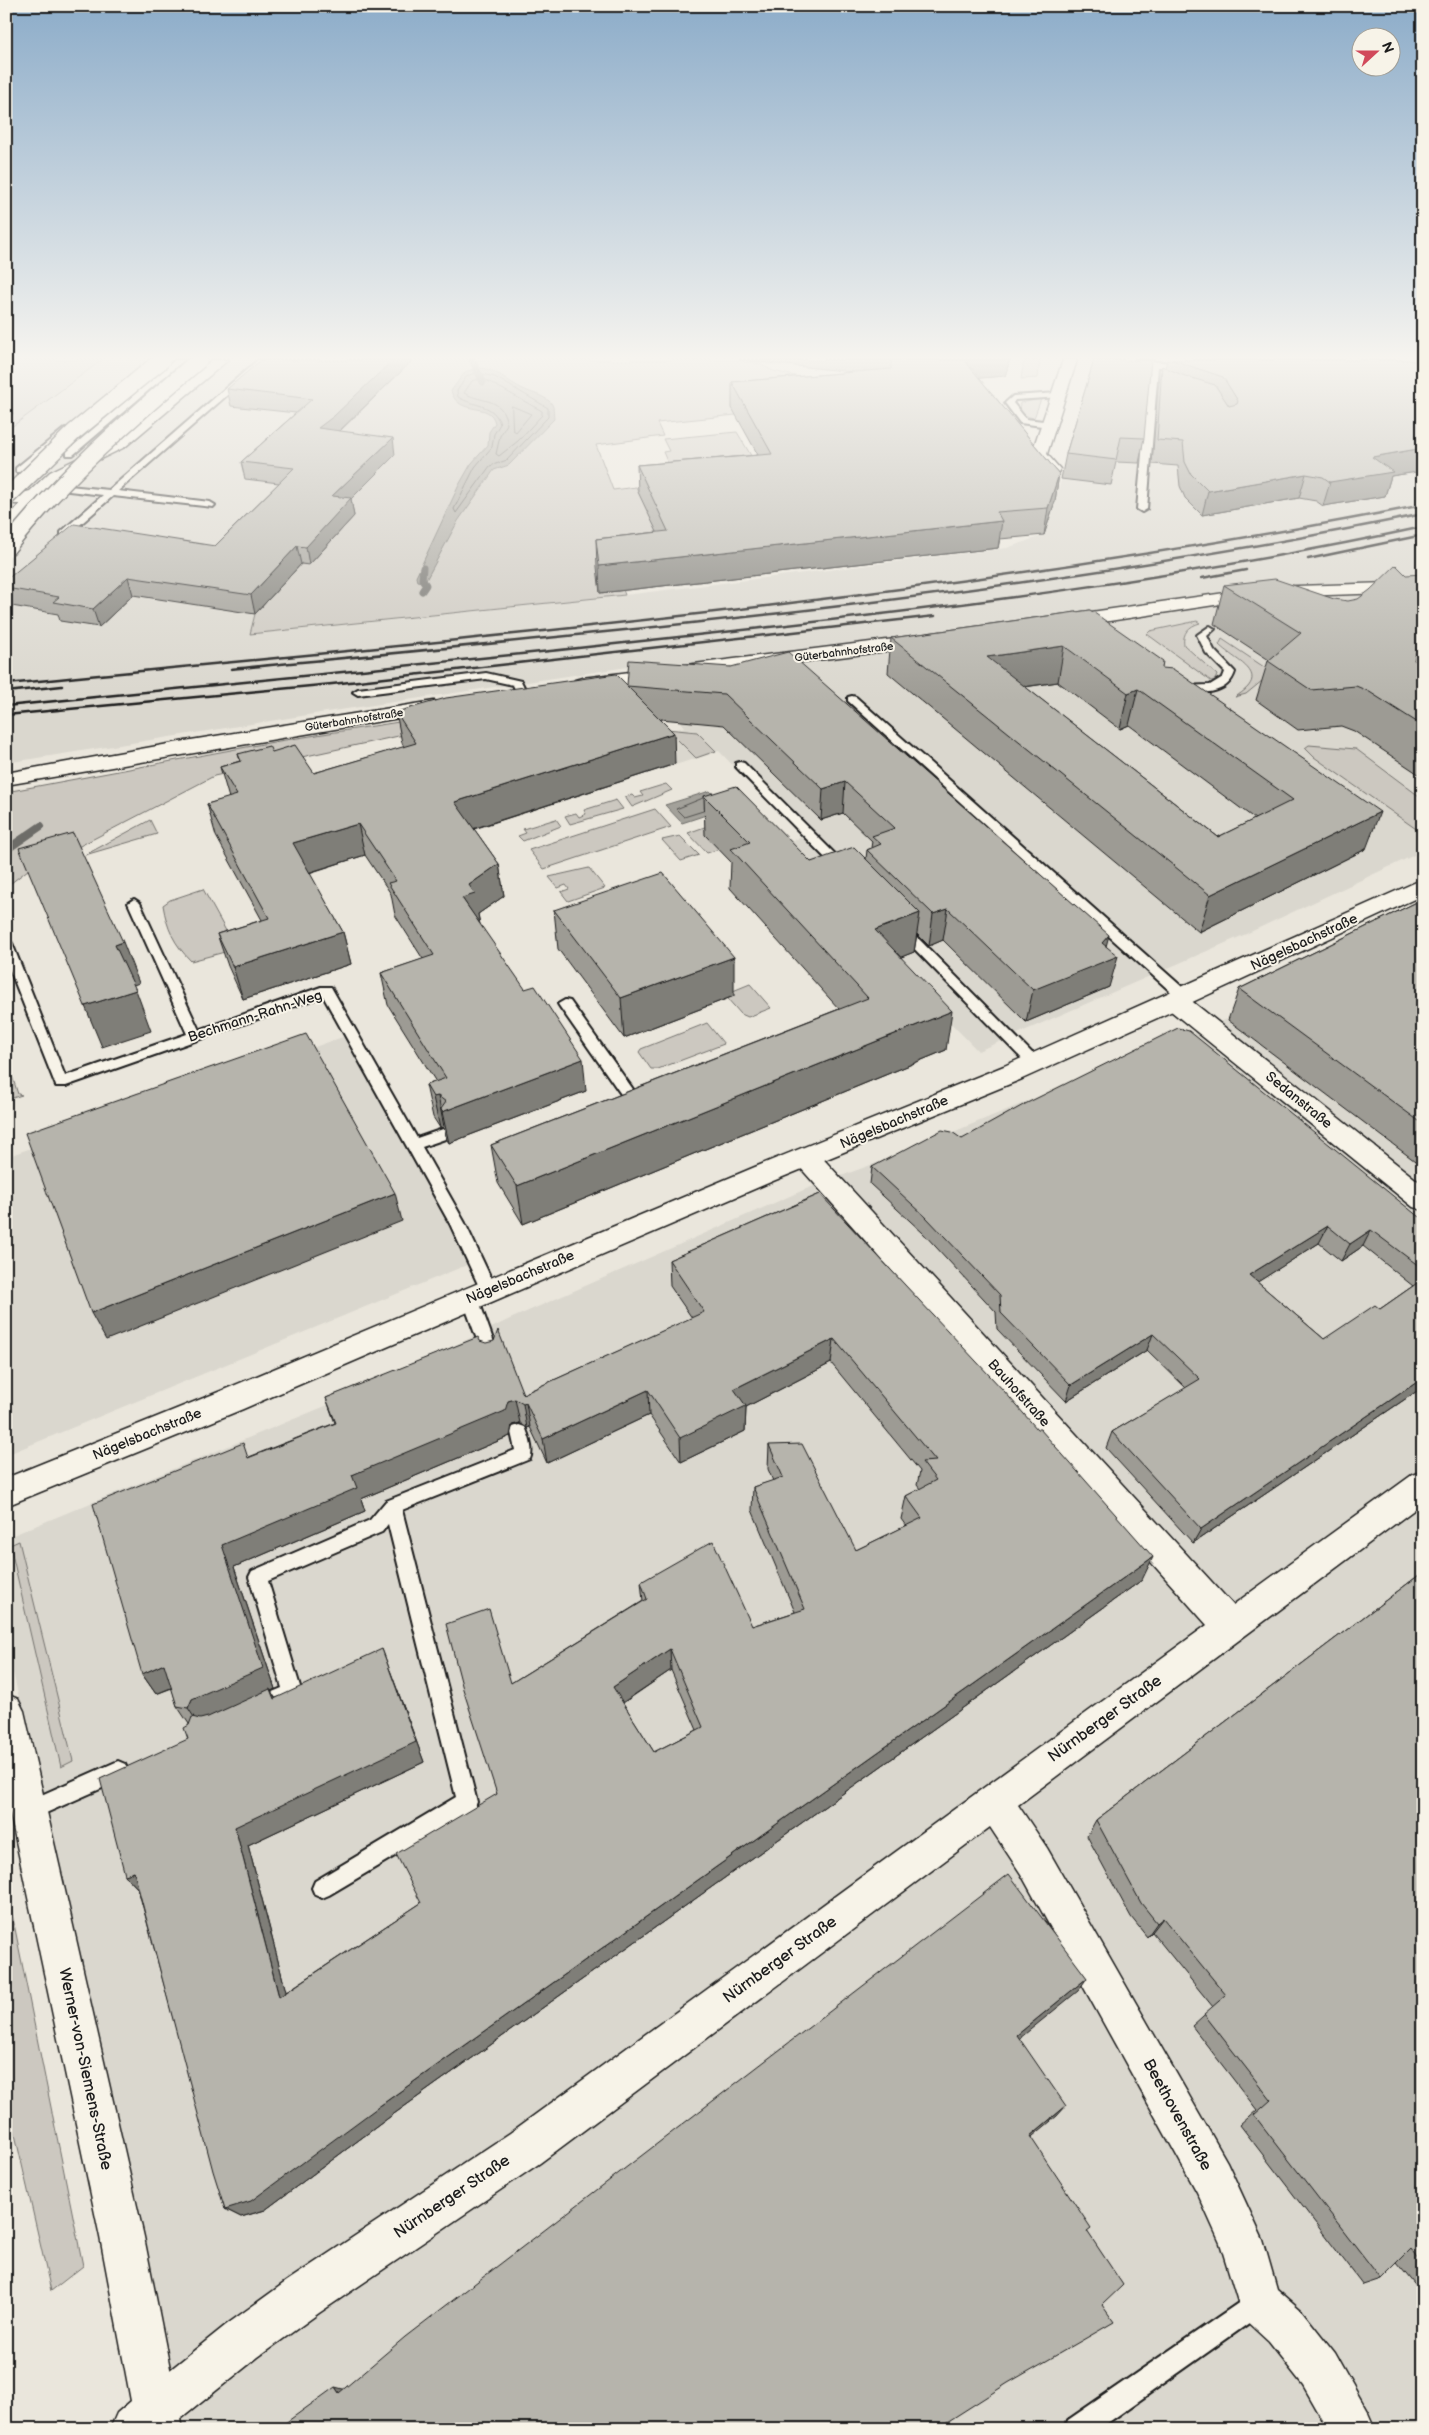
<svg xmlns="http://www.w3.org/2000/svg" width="1429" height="2435" viewBox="0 0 1429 2435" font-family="'Balsamiq Sans',sans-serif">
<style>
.built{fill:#dad7ce}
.green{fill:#ccc8c0;stroke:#74726e}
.water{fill:#a3a19a;stroke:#6d6c68}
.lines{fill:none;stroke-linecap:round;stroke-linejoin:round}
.shore{stroke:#52514e;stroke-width:1}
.stream-far1{stroke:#6d6c68;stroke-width:7}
.stream{stroke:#6d6c68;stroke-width:8}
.lane-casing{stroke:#1c1c1c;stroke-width:4}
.street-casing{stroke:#1c1c1c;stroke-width:3}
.secondary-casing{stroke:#1c1c1c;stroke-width:3}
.lane{fill:#f7f3e8;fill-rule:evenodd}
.street{fill:#f7f3e8;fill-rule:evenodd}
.secondary{fill:#f7f3e8;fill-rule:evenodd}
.rail{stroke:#1c1c1c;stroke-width:2.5}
.secondary-bridge-casing{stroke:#1c1c1c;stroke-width:19;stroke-linecap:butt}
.secondary-bridge{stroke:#f7f3e8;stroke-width:16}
.wall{fill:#9d9b94;stroke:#1c1c1c;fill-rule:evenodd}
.shaded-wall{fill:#7f7e78;stroke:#1c1c1c}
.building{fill:#b6b4ac;stroke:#1c1c1c;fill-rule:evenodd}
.labels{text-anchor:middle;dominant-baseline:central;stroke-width:4;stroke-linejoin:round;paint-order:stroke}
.far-street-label{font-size:11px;fill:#1c1c1c;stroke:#f7f3e8}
.street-label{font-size:14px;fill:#1c1c1c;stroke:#f7f3e8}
.near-street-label{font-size:16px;fill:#1c1c1c;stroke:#f7f3e8}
</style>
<rect width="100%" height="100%" fill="#eae6dc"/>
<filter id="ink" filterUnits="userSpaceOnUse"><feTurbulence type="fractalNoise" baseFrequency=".02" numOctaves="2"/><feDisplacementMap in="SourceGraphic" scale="10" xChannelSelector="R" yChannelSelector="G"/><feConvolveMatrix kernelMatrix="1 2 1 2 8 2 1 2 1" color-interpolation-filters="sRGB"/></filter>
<g filter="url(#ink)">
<g class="built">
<polygon points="101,360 412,360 395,455 354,516 309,565 255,614 251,634 625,595 1007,548 1044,535 1081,417 1101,360 1423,360 1423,851 1246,934 978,1051 779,846 802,837 719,751 503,820 481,791 684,727 641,665 333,711 6,763 6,431"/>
<polygon points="1423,924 1423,2429 185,2429 6,1641 6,1538 345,1398 510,1319 806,1189 895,1156 1237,1015"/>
<polygon points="351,1034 474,1262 6,1455 6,1157"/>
</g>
<g class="green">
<polygon points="6,360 102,360 6,431"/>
<polygon points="412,360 732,360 760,364 773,371 809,379 736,415 657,423 663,436 596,445 613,490 636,487 647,509 694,510 614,565 625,595 250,634 255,614 301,564 337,514 356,493 322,446"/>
<polygon points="1024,360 1040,360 1038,378 1021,379"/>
<path d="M1041 399 1034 418C1027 417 1017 413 1020 403Z"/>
<polygon points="737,432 756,464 672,473 663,452 669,451 663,439"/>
<path d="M1197 621 1200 623C1189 626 1182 633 1184 645L1217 675 1215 680 1211 681 1147 634 1150 631Z"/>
<path d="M1222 639 1267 669 1268 676 1246 694 1235 697C1273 674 1238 663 1219 645Z"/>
<polygon points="449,714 454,724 214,776 78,847 64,842 6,887 6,792 279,741"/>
<polygon points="667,729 697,732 716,751 696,758"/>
<polygon points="1309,745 1356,749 1423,799 1423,829 1419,831 1314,757 1305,748"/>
<polygon points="666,784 672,790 632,807 625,797 632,795 635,798 643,796 640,792"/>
<polygon points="616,800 623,809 570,824 565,816 576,813 579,817 586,814 584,810"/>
<polygon points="655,809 671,827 544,869 529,850"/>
<polygon points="735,816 756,837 707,853 688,833"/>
<polygon points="556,819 561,826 523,841 518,836 526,833 523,829"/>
<polygon points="150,820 157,834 85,855"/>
<polygon points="680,836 699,855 681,861 662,840"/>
<polygon points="589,868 605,888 568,901 561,892 569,889 566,885 558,888 549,877"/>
<path d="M203 889 236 949 191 961C174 944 167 929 163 905L170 900Z"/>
<polygon points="750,984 771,1008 748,1017 741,1014 727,998 728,993"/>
<polygon points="707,1023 724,1044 658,1069 651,1069 639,1052 641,1049"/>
<polygon points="6,1058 18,1094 22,1095 6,1100"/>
<polygon points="19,1541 73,1761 61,1767 10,1545"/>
<polygon points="6,1884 83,2266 51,2291 6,2095"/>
</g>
<g class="water">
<path d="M477 368C497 368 506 381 523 389 531 393 542 395 549 401 555 405 553 413 554 419L509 465 494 470 458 521 426 580 424 582 417 581 416 577 459 485 471 464 488 445 489 432 495 423C490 400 459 418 451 391L465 372Z"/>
<polygon points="710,791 727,808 682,823 665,805"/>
</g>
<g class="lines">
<g class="shore">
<path d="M477 373 495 377 548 408V417L507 460 490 466 456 513 454 509 475 467 492 447 494 434 500 424C494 403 474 407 458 397L457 391 467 376Z"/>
<path d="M484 379 542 411V415L518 441 499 456 496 454 500 436 507 424C502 396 484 404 464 393L472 381Z"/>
<polygon points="512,406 531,414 516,432 513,430"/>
<polyline points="703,798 676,809 684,817 703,811"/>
</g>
<g class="stream-far1">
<polyline points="472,360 483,382"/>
<polyline points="422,591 426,585 422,579 423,568"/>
</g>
<polyline class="stream" points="6,850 41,826"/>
<defs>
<g id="lane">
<polygon points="175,360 184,360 73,455 67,455 67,451"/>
<polygon points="258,360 267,360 118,491 210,502 215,505 213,507 113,496 67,536 61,536 61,532 103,495 52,489 49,488 49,484 109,490"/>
<polygon points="1136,360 1186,364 1190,366 1186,368 1158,367 1147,509 1142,512 1137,509 1150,365"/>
<polygon points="1058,393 1062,395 1061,397 1015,400 1013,403 1026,419 1052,422 1052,426 1049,427 1020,423 1005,403 1013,396"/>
<polygon points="65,428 72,430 22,472 16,472 16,468"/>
<path d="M1210 626 1215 629 1207 636 1214 650 1235 672C1228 695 1200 695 1180 690V686L1210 685 1223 677 1225 672 1206 653 1197 635Z"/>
<polygon points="486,673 521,681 527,693 526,695 518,695 513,685 486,679 358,695 353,692 358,689"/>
<polygon points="852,696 856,697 1190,994 1192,997 1190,1000 1180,1000 848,701 848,697"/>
<polygon points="740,762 744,763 847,866 849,869 847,872 839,872 736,767 736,763"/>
<polygon points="134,899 140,903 199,1030 321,987 331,987 417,1138 443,1129 450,1134 448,1138 422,1147 465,1223 497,1291 495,1295 489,1297 483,1295 450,1224 323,996 66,1086 56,1086 6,960 6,939 12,943 65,1076 187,1034 128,903"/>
<polygon points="901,924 905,925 1038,1059 1040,1062 1038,1065 1028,1065 897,931 895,928"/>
<polygon points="565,1000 570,1001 635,1092 637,1096 635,1100 625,1100 560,1007 558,1004"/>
<polygon points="470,1292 476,1294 478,1298 500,1359 498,1364 492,1366 486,1364 484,1359 462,1298 464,1294"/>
<path d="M519 1425 525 1427C529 1436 534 1450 530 1459L402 1510 477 1802 474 1809 329 1895 322 1898 315 1895 312 1888 315 1881 456 1797 388 1524 382 1532 268 1581 302 1693 300 1699 277 1709 270 1707 267 1700 270 1693 282 1688 249 1577 252 1571 370 1520 386 1501 515 1450 511 1432 513 1427Z"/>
<polygon points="118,1761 125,1764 128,1771 125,1778 28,1821 21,1818 18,1811 21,1804"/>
<polygon points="1258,2291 1266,2295 1270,2303 1266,2311 1099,2429 1065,2429 1068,2420 1250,2295"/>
</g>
<g id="street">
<polygon points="212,360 228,360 125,447 62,478 12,535 6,536 6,520 20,504 6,504 6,494 15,495 30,491 50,472 113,441"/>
<polygon points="1063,360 1077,360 1047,454 1060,469 1056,476 1044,476 1042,473 1044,470 1031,455"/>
<polygon points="1175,993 1184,995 1423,1185 1423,1210 1413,1207 1166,1007 1163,1001 1166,995"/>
<path d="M807 1148 816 1151 1233 1605 1412 1475 1423 1471V1503L1018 1805 1047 1848 1227 2162 1263 2240 1277 2289 1301 2310 1335 2353 1369 2413 1376 2429H1328L1303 2385 1269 2342 1243 2318 1220 2243 1197 2192 1021 1874 990 1827 540 2163 319 2313 258 2357 172 2426C162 2430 150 2430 140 2426L133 2410 140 2394 226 2325 287 2281 510 2133 1207 1625 798 1165 794 1158 798 1151Z"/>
</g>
<g id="secondary">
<polygon points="1423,579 1423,589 1388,593 1267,597 1063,628 1056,626 1054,622 1056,618 1063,616 1267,587 1388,583"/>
<polygon points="927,635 934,637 936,641 934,645 582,690 575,688 572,684 575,680 582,678"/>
<polygon points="434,701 441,703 444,707 441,711 6,785 6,773 191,740"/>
<polygon points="1423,879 1423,895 1186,1005 1022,1079 773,1181 243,1409 6,1506 6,1478 221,1391 755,1167 1004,1066"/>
<polygon points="6,1694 18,1699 24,1711 144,2237 182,2429 110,2429 117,2413 131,2401 100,2237 6,1794"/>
</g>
</defs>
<use href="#lane" class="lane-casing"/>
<use href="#street" class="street-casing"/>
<use href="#secondary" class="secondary-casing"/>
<use href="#lane" class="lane"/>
<use href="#street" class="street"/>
<use href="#secondary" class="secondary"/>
<g class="rail">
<polyline points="1308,559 1423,535"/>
<polyline points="1202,578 1246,570"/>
<path d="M231 669C630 630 1030 595 1423 514"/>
<path d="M6 684C480 638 955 597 1423 505"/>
<polyline points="6,692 62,686"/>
<path d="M6 706C240 684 473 660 706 634 947 608 1186 578 1423 527"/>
<polyline points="6,715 332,684 935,616"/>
</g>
<defs>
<g id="secondary-bridge">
<polyline points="6,498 74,432 162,360"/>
<path d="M6 549C62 477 130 419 199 360"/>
</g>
</defs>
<use href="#secondary-bridge" class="secondary-bridge-casing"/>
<use href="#secondary-bridge" class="secondary-bridge"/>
</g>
<g class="wall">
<polygon points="413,360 340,431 395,455 351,499 354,516 309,565 301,564 255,614 133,595 99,627 60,621 58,614 6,605 6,580 215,546 279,483 245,479 241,462 296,413 231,406 227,389"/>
<polygon points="739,360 1010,360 1005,376 979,378 1059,474 1055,501 1044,535 1000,539 998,548 600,593 597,567 596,539 657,532 638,492 637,465 758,455 732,408 732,382 853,372"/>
<polygon points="1094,360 1144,438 1139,463 1116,462 1111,485 1061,479 1066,454"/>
<polygon points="1167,360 1423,360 1423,471 1391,476 1385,496 1323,506 1316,501 1299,498 1202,515 1185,498 1180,486 1178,466 1152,464 1158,389 1162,366 1165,368"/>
<polygon points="1224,585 1423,667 1423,777 1354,731 1341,726 1298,730 1256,700 1268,661 1269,660 1214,624"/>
<path d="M1090 610 1366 849 1199 932 888 673 891 638ZM1058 682 1120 729 1129 725 1255 819 1218 837 1025 687Z"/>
<polygon points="731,667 1106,946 1109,987 1026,1022 943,940 929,946 917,934 914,952 901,957 946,1050 523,1224 498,1183 491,1145 839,1009 730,888 731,862 705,835 704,796 811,862 866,859 867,850 871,848 872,841 843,813 821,820 724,725 661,719 675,764 474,829 499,864 504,896 478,914 480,925 586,1091 449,1143 447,1140 444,1128 440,1128 433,1117 426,1085 436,1082 388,1005 381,973 423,959 395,915 391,894 365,855 309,873 343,932 351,964 243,999 228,966 217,934 262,920 216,836 207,804 229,798 220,767 240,761 238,754 272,752 314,773 404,747 402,743 396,712 627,685"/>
<polygon points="1423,899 1423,1167 1228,1020 1239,989"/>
<polygon points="554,910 734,996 624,1038 558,949"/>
<path d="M962 1139 1419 1217 1423 1214V1387L1193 1543 1106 1448 1112 1432 1186 1388 1147 1350 1066 1401 997 1329 996 1312 923 1233 870 1184 872 1167ZM1319 1243 1341 1261 1363 1246 1413 1286 1380 1309 1324 1339 1257 1282Z"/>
<path d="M820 1194 1142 1580 391 2116 265 2210 241 2217 225 2209 138 1889 125 1875 188 1739 189 1724 177 1706 172 1688 156 1694 142 1674 249 1457 335 1423 326 1398 480 1341 523 1394 692 1318 670 1286 669 1260ZM831 1363 920 1471 917 1485 920 1489 906 1496 901 1519 906 1526 856 1550 769 1445 768 1469 773 1481 753 1487 752 1510 795 1612 752 1626 641 1582 643 1601 511 1683 497 1794 421 1903 286 1992 248 1845 424 1762 390 1670 275 1698 271 1691 275 1689 234 1567 365 1511 361 1499 510 1436 512 1425 520 1423 527 1428 530 1427 547 1463 649 1415 681 1462 745 1431 746 1407ZM671 1670 697 1730 654 1752 623 1703Z"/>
<polygon points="1423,1572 1423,2295 1397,2263 1381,2279 1363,2285 1240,2125 1257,2110 1192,2026 1213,2007 1152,1932 1147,1937 1131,1917 1087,1836 1096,1820"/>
</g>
<g class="shaded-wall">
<polygon points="393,360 413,360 337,433 318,428"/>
<polygon points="959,360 1010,360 1005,376 956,380"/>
<polygon points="7,394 13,414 6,419 6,395"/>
<polygon points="393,438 395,455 351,499 354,516 309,565 306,547 332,496"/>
<polygon points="1423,448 1423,471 1391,476 1385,496 1323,506 1330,482 1372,457"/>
<polygon points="1059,474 1055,501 1044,535 1048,508"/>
<polygon points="1306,474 1299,498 1202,515 1208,491"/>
<polygon points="1002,521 998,548 600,593 599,566"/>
<polygon points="297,546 301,564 255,614 251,595"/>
<polygon points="128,577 133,595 99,627 93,609"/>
<polygon points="1064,646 1058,682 981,693 987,657"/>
<polygon points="1138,689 1129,725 1120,729 1128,693"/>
<polygon points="674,733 675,764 460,833 455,802"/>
<polygon points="845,782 843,813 821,820 823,789"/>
<polygon points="1380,812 1366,849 1199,932 1210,895"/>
<polygon points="358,824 365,855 301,875 293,843"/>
<polygon points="499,864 504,896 478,914 480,925 462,898 469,885"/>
<polygon points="948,909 943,940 929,946 933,914"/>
<polygon points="920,913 914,952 871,969 875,930"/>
<polygon points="343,932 351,964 243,999 233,967"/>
<polygon points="1109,935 1102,962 1118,956 1109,987 1026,1022 1033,990 1102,943"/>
<polygon points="123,942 139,983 131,986 115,945"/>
<polygon points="734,957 734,996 624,1038 621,998"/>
<polygon points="136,990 151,1031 102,1047 85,1006"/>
<polygon points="952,1011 946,1050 523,1224 517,1186"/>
<polygon points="583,1059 586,1091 449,1143 442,1112"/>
<polygon points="438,1096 444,1127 440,1128 433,1097"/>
<polygon points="395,1193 402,1221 106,1340 91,1313"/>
<polygon points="1328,1226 1319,1243 1242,1292 1249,1275"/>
<polygon points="1371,1230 1363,1246 1341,1261 1350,1244"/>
<polygon points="1153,1334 1147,1350 1066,1401 1071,1385"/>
<polygon points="834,1339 831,1363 746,1407 745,1431 681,1462 680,1438 734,1389"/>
<polygon points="1423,1378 1423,1387 1193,1543 1201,1529"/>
<polygon points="648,1390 649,1415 547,1463 543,1439"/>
<polygon points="515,1399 520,1423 512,1425 510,1436 361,1499 365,1511 234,1567 275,1689 271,1691 282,1709 201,1728 188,1708 192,1699 222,1545 352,1475 508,1401"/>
<polygon points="526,1403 530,1427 527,1428 523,1404"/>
<polygon points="1153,1557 1142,1580 391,2116 265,2210 241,2217 225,2209 381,2105"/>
<polygon points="382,1649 424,1762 248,1845 291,2011 279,1997 235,1827"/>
<polygon points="670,1649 671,1670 616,1707 613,1687"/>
<polygon points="164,1664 178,1685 156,1694 142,1674"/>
<polygon points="134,1872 141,1892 125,1875"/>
<polygon points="1163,1918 1152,1932 1147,1937 1157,1923"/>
<polygon points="1087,1978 1078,1991 1009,2047 1017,2035"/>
<polygon points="1066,2106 1057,2116 1021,2146 1030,2136"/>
<polygon points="335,2387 347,2390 339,2393"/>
</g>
<g class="building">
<polygon points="261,360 393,360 334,416 318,428 393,438 332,496 351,498 306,547 297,546 251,595 128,577 93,609 53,602 59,597 6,588 6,580 74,524 215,546 294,468 241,462 312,399 227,389"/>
<polygon points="891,360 964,360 1059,474 1048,508 997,512 1002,521 599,566 596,539 668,531 637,465 772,454 732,382 891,369"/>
<polygon points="1094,360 1151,360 1144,438 1121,437 1116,460 1066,454"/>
<polygon points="1172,360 1409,360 1423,365 1423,448 1372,457 1393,472 1330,482 1323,477 1306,474 1208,491 1191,474 1185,462 1183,442 1157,440 1162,366 1182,375 1215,385 1229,406 1237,404 1238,401 1223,377"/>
<polygon points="1396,565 1406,575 1423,574 1423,627 1414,660 1423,667 1423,726 1368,691 1356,686 1311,690 1268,661 1301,633 1224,585 1275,579 1334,599 1348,601 1358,599 1370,590"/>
<path d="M1090 610 1163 661 1162 668 1173 669 1380 812 1210 895 891 638ZM1064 646 1128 693 1138 689 1293 800 1218 837 987 657Z"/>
<polygon points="788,652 1109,935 1102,943 1118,956 1033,990 948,909 933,914 867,850 881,844 872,836 895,828 845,782 823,789 724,694 627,686 674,733 455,802 499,864 469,885 475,894 462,898 525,989 535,986 583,1059 442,1112 441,1109 446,1102 438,1096 433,1097 426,1085 446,1078 381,973 434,955 388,883 396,881 358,824 293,843 343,932 233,967 217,934 269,918 207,804 237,795 220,767 241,761 238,754 269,746 272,752 295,745 314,773 416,743 396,712 446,698 616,674 627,685 629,660 731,667"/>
<polygon points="736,786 811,862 854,847 920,913 875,930 952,1011 517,1186 491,1145 868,998 731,849 750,842 704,796"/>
<polygon points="73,833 123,942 115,945 136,990 85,1006 19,848"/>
<polygon points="663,873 734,957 621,998 554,910"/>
<polygon points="1423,899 1423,1124 1239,989"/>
<polygon points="1178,1028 1189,1031 1419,1217 1423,1214 1423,1269 1371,1230 1350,1244 1328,1226 1249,1275 1324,1339 1375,1305 1380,1309 1423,1279 1423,1378 1201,1529 1112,1432 1200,1379 1153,1334 1071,1385 1001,1313 1000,1295 926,1217 872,1167 942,1130 952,1132 962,1139 1025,1104"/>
<polygon points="306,1034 395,1193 91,1313 25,1133"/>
<path d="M820 1194 1004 1391 1037 1429H1040L1153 1557 381 2105 251 2201 225 2209 213 2171 134 1872 125 1875 100 1779 188 1739 184 1728 189 1725 192 1717 200 1719 208 1717 270 1689 274 1699 382 1649 416 1742 235 1827 279 1997 421 1903 396 1854 497 1794 463 1689 446 1624 489 1609 511 1683 647 1599 641 1582 713 1541 752 1626 805 1609 753 1487 783 1477 769 1445 802 1444 856 1550 922 1518 906 1496 936 1480 922 1462 936 1461 834 1339 734 1389 746 1406 680 1438 648 1390 543 1439 526 1403 523 1404 515 1399 508 1401 505 1411 352 1475 357 1488 222 1545 263 1668 192 1699 188 1708 177 1706 164 1664 142 1674 93 1504 243 1443 248 1458 336 1423 326 1398 478 1337 480 1341 486 1343 494 1341 498 1330 523 1394 704 1312 669 1260ZM670 1649 703 1727 654 1752 613 1687Z"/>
<polygon points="1423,1572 1423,2265 1411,2249 1381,2279 1254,2115 1271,2100 1204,2014 1226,1995 1163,1918 1157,1923 1141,1903 1096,1820"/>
<polygon points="1009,1874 1087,1978 1017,2035 1066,2106 1030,2136 1091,2228 1087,2231 1123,2285 1102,2305 1114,2322 1008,2383 936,2429 277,2429 335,2387 339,2393 405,2337"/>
</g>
</g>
<linearGradient id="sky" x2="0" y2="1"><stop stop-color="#8cacc9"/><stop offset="0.51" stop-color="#f6f4ef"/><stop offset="1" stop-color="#f6f4ef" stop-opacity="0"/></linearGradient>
<rect width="1429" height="701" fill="url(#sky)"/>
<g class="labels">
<g class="far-street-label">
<text transform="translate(844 652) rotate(-7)">Güterbahnhofstraße</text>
<text transform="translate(354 720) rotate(-9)">Güterbahnhofstraße</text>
</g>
<g class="street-label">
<text transform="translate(1304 942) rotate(-25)">Nägelsbachstraße</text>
<text transform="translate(255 1016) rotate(-18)">Bechmann-Rahn-Weg</text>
<text transform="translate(1299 1100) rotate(39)">Sedanstraße</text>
<text transform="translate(894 1122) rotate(-23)">Nägelsbachstraße</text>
<text transform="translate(520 1277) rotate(-23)">Nägelsbachstraße</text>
<text transform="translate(1019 1393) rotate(48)">Bauhofstraße</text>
<text transform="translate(147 1434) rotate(-22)">Nägelsbachstraße</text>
</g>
<g class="near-street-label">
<text transform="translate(1105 1719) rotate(-36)">Nürnberger Straße</text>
<text transform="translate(780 1960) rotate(-36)">Nürnberger Straße</text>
<text transform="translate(85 2069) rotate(78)">Werner-von-Siemens-Straße</text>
<text transform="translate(1177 2115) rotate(61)">Beethovenstraße</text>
<text transform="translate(452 2197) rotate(-34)">Nürnberger Straße</text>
</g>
</g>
<rect width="1429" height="2435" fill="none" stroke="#f7f3e8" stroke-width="25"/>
<rect x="12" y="12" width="1404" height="2410" fill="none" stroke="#1c1c1c" stroke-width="2" filter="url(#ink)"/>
<g transform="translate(1376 52) rotate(69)"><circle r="24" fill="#f7f3e8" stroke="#9f9d96"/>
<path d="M0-4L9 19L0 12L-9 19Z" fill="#d1495b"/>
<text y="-8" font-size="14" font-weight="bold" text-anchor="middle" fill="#1c1c1c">N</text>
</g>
</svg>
